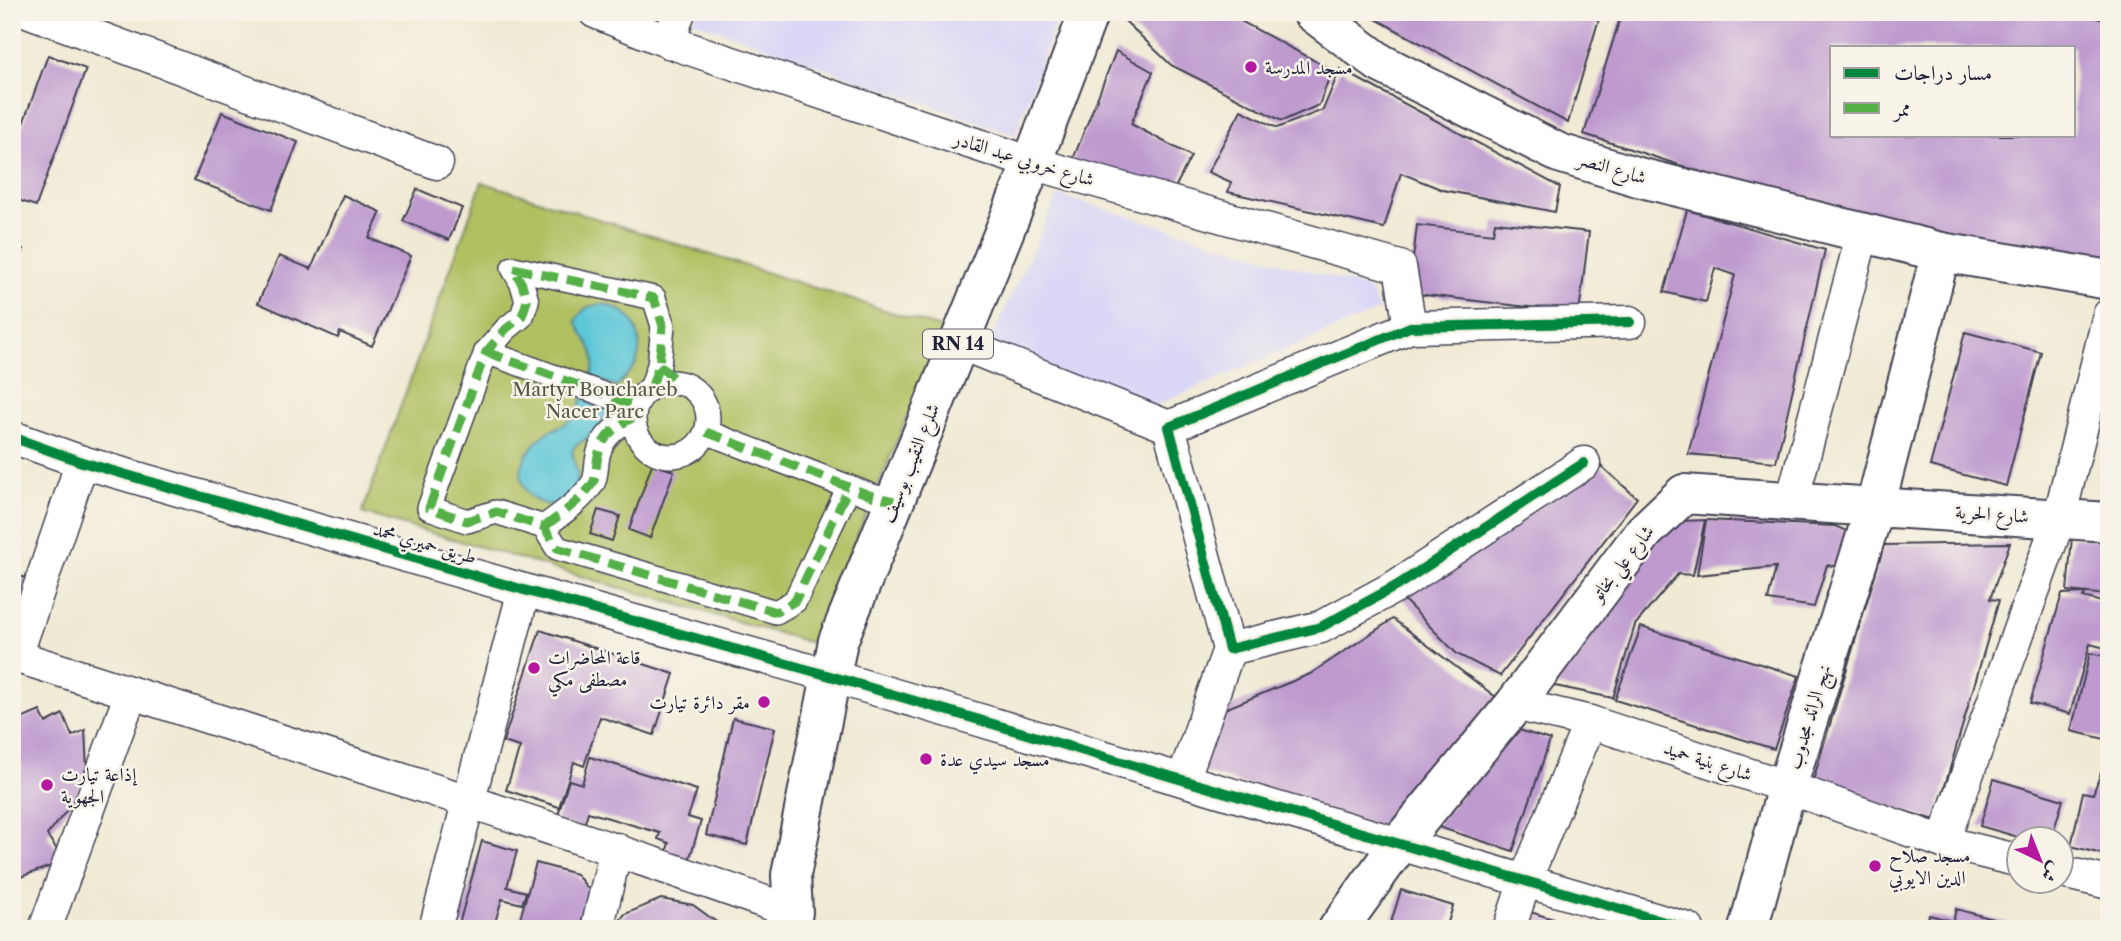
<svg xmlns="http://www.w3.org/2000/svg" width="2121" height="941" viewBox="0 0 2121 941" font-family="'Libre Caslon Text',Amiri,serif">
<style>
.built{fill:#d9d6f7}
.green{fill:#b0bf61;stroke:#69704e;stroke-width:2}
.water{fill:#5dc7d8;stroke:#40748a;stroke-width:2}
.building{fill:#be9acf;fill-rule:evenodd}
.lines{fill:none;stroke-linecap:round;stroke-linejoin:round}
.pedestrian-casing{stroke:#414052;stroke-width:26}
.minor-casing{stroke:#414052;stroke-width:35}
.tertiary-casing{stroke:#414052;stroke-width:42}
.primary-casing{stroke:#414052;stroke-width:42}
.pedestrian{stroke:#fff;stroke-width:23}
.minor{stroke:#fff;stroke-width:32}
.tertiary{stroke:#fff;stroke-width:38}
.primary{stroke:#fff;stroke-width:38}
.quiet{stroke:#55b146;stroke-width:9;stroke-dasharray:18 9;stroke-linecap:butt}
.cycleway-casing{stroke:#f7f3e8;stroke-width:15}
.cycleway{stroke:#00873e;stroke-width:10}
.poi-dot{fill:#b5179e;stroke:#f7f3e8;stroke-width:2.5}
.labels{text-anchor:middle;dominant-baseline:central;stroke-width:5;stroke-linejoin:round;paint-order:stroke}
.shield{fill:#f7f3e8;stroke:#62616f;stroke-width:2}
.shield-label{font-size:18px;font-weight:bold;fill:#22223b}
.poi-label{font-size:19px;fill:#22223b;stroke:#f7f3e8;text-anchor:start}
.street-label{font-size:19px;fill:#22223b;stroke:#f7f3e8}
.park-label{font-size:19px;fill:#545948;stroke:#f7f3e8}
</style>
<rect width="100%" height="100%" fill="#f7f3e8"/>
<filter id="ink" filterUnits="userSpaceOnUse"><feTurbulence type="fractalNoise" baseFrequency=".0143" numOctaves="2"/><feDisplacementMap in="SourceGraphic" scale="14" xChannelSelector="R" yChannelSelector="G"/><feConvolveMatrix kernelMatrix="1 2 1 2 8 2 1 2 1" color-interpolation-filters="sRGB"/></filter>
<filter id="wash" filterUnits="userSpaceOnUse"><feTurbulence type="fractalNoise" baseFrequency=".00686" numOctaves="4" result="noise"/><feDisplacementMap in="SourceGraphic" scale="28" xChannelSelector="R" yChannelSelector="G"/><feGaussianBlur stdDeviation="1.57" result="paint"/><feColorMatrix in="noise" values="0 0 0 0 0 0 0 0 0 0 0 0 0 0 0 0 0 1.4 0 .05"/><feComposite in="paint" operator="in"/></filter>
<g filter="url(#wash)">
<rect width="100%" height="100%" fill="#f0ead4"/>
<g class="built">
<polygon points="696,12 1059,12 1015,135 693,21"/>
<polygon points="1058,195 1369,289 1379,310 1123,419 980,363"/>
</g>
<polygon class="green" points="482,182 944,329 812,643 362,513"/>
<g class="water">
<path d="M604 304C611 307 620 309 625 313 640 325 643 350 635 365 630 373 622 379 617 387L591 377C601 350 585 344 576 321 583 308 589 305 604 304Z"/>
<path d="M582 398 609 408C605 424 596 431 583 441 580 443 576 444 574 447 567 456 588 478 570 496 546 519 513 491 523 463 527 452 536 440 546 434 555 427 570 424 577 414 579 410 580 403 582 398Z"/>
</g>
<g id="blocks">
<g class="building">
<polygon points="1126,12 1224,12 1332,70 1319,105 1282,121 1171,65 1123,19"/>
<polygon points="1363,12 1601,12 1568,123"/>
<path d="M1622 12H2079L2109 22V262L1940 242 1704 173 1584 134ZM1832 47H2074V135H1832Z"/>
<polygon points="1116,51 1153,72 1131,124 1191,156 1171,196 1070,167"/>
<polygon points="48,55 86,69 36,206 12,198 12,154"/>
<polygon points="1340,69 1560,187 1555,212 1443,190 1401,173 1384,228 1228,192 1231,182 1208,172 1241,110 1277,128 1323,110"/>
<polygon points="222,112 298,142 271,210 194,180"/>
<polygon points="417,189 462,208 449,240 403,221"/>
<polygon points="343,195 381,212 369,238 411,256 372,346 340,332 338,338 258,303 279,256 311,269"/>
<polygon points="1687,210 1825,250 1776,462 1688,454 1735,275 1715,268 1706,302 1664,292"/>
<polygon points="1495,222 1589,232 1579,313 1409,293 1417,225 1493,234"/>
<polygon points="12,245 23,249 13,277 12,277"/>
<polygon points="1965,332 2041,352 2006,486 1930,466"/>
<polygon points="652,464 674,471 650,538 629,530"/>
<polygon points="1601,466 1637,498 1500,676 1457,654 1402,598"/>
<polygon points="598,510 620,516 612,541 590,534"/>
<polygon points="1705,520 1693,575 1678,574 1635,625 1613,698 1541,683 1659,522"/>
<polygon points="1706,520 1835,526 1849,532 1839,567 1827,565 1814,607 1768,600 1776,567 1697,575"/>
<polygon points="2072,537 2109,541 2109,595 2067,591"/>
<polygon points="2010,543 1990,599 1999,600 1935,820 1812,784 1884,545"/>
<polygon points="12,574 33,580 12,634"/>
<polygon points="2086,593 2083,597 2109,604 2109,649 2090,644 2070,714 2030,703 2062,594"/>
<polygon points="1393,619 1497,698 1390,831 1197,770 1210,715 1310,674"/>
<polygon points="1641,627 1799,676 1774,749 1615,700"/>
<polygon points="540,630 674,674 654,735 600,717 584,766 574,762 559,807 506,790 520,747 503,742"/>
<polygon points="2090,653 2109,657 2109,740 2071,731"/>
<polygon points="40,711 46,723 63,714 72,736 85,730 87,770 75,800 47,835 65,861 12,880 12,719 19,720"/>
<polygon points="733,718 775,728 747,845 706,835"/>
<polygon points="1516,729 1550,740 1513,851 1435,826"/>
<polygon points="2109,751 2109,856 2071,846 2083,792 2093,794"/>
<polygon points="590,757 697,790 688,817 701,821 688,864 665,857 669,843 658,839 660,833 588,812 583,829 556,821 569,780 582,784"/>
<polygon points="1994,779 2063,800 2051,839 2025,839 1980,826"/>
<polygon points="482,841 517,851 507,887 526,892 522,904 502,899 493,929 476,929 459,924"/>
<polygon points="536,863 576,874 590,891 580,929 517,929"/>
<polygon points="1401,890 1453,906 1446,929 1389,929"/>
<polygon points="661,899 693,905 726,929 613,929 625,914"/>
<polygon points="1956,909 2027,928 2027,929 1925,929 1929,915 1953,921"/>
<polygon points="1527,911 1583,928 1583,929 1521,929"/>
</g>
</g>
</g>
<g filter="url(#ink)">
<use href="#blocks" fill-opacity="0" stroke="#414052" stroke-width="2"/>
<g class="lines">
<defs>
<g id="pedestrian">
<polyline points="486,352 636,406"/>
<circle cx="671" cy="419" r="37"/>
<polyline points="652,386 659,365 663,326 654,298 513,268 522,284 527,301 522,316 506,329 486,352 429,508 467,521 496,512 544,527 557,548 776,612 795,601 849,487"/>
<polyline points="706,432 872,496 894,501"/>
<path d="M544 527C561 514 580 502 593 483 596 478 596 469 597 462 599 440 613 427 633 418"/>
</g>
<g id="minor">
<polyline points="30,12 437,163"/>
<polyline points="595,12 669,42 1032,163 1400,267 1410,327"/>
<polyline points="669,42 679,12"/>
<polyline points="959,343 1169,427"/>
<polyline points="12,437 82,462 524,590 830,676 1688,929"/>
<polyline points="1584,463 1398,585 1321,627 1229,649 1169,427 1410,327 1630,322"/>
<polyline points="1792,501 1863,232"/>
<path d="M12 655C273 738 535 820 793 912"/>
<polyline points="16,656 82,462"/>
<polyline points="1515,704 1590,722 1787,787 1943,842 2020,861"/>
<polyline points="1183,780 1229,649"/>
<polyline points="1943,842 2059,519 2109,315"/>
<polyline points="2062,872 2109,883"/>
<polyline points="45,929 131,693"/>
<polyline points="435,929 524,590"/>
<polyline points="597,929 616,849"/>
<polyline points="1509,929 1525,881 1590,722"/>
</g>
<g id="tertiary">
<polyline points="1312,12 1380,63 1559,153 1638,177 1941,252 2109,280"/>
<polyline points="1338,929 1399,844 1515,704 1644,532 1684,494 1875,507 1941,252"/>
<polyline points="1748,929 1787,787 1875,507 2109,522"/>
</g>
<polyline id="primary" points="790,929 793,912 791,875 838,641 1032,163 1089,12"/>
</defs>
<use href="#pedestrian" class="pedestrian-casing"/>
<use href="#minor" class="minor-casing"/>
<use href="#tertiary" class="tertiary-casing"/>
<use href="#primary" class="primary-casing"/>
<use href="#pedestrian" class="pedestrian"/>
<use href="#minor" class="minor"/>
<use href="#tertiary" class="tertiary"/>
<use href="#primary" class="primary"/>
<g class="quiet">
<polyline points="486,352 636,406"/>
<polyline points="659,365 678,382"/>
<polyline points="652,386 659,365 663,326 654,298 513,268 522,284 527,301 522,316 506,329 486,352 429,508 467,521 496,512 544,527 557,548 776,612 795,601 849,487"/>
<polyline points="706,432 872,496 894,501"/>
<path d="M544 527C561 514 580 502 593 483 596 478 596 469 597 462 599 440 613 427 633 418"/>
</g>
<defs>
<g id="cycleway">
<polyline points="12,437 82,462 524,590 830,676 1688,929"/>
<polyline points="1584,463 1398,585 1321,627 1229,649 1169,427 1410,327 1630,322"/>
</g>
</defs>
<use href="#cycleway" class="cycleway-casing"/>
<use href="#cycleway" class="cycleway"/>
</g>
</g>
<g class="poi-dot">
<circle cx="1251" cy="67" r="7"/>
<circle cx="534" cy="668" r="7"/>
<circle cx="764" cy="702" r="7"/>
<circle cx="926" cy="759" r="7"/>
<circle cx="47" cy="785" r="7"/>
<circle cx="1875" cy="866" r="7"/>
</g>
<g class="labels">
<rect class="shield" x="923" y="329.5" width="70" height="29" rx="5"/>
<g class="shield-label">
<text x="958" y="344">RN 14</text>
</g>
<g class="poi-label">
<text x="1265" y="67">مسجد المدرسة</text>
<text x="548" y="657">قاعة المحاضرات<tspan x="548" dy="22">مصطفى مكي</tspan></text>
<text x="750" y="702" text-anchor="end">مقر دائرة تيارت</text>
<text x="940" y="759">مسجد سيدي عدة</text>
<text x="61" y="774">إذاعة تيارت<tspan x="61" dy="22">الجهوية</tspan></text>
<text x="1889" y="855">مسجد صلاح<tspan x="1889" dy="22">الدين الايوبي</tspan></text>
</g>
<g class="street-label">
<text transform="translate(1024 159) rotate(17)">شارع خروبي عبد القادر</text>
<text transform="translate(1612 168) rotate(17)">شارع النصر</text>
<text transform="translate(910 463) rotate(-68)">شلرع النقيب بوسيف</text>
<text transform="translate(1992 514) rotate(4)">شارع الحرية</text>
<text transform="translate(425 543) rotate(16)">طريق حميري محمد</text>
<text transform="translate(1622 563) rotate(-52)">شارع علي بخاتو</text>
<text transform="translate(1809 717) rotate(-73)">نهج الرائد مجدوب</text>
<text transform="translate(1708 761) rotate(18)">شارع بنية حميد</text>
</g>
<g class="park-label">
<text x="595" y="389">Martyr Bouchareb<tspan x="595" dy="22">Nacer Parc</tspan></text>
</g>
</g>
<rect width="2121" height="941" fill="none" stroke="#f7f3e8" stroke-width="42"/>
<rect x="1830" y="46" width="245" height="91" fill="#f7f3e8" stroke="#a29fa3" stroke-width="2"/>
<rect x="1844" y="68" width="35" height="10" fill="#00873e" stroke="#a29fa3" stroke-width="2"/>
<text x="1894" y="80" font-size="21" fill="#22223b">مسار دراجات</text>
<rect x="1844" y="103" width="35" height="10" fill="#55b146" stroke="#a29fa3" stroke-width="2"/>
<text x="1894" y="116" font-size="21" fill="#22223b">ممر</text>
<g transform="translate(2040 860) rotate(137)"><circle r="33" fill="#f7f3e8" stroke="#a29fa3" stroke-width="2"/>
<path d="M0-5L12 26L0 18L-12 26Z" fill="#b5179e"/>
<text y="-10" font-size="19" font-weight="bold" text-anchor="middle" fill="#22223b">ش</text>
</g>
</svg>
